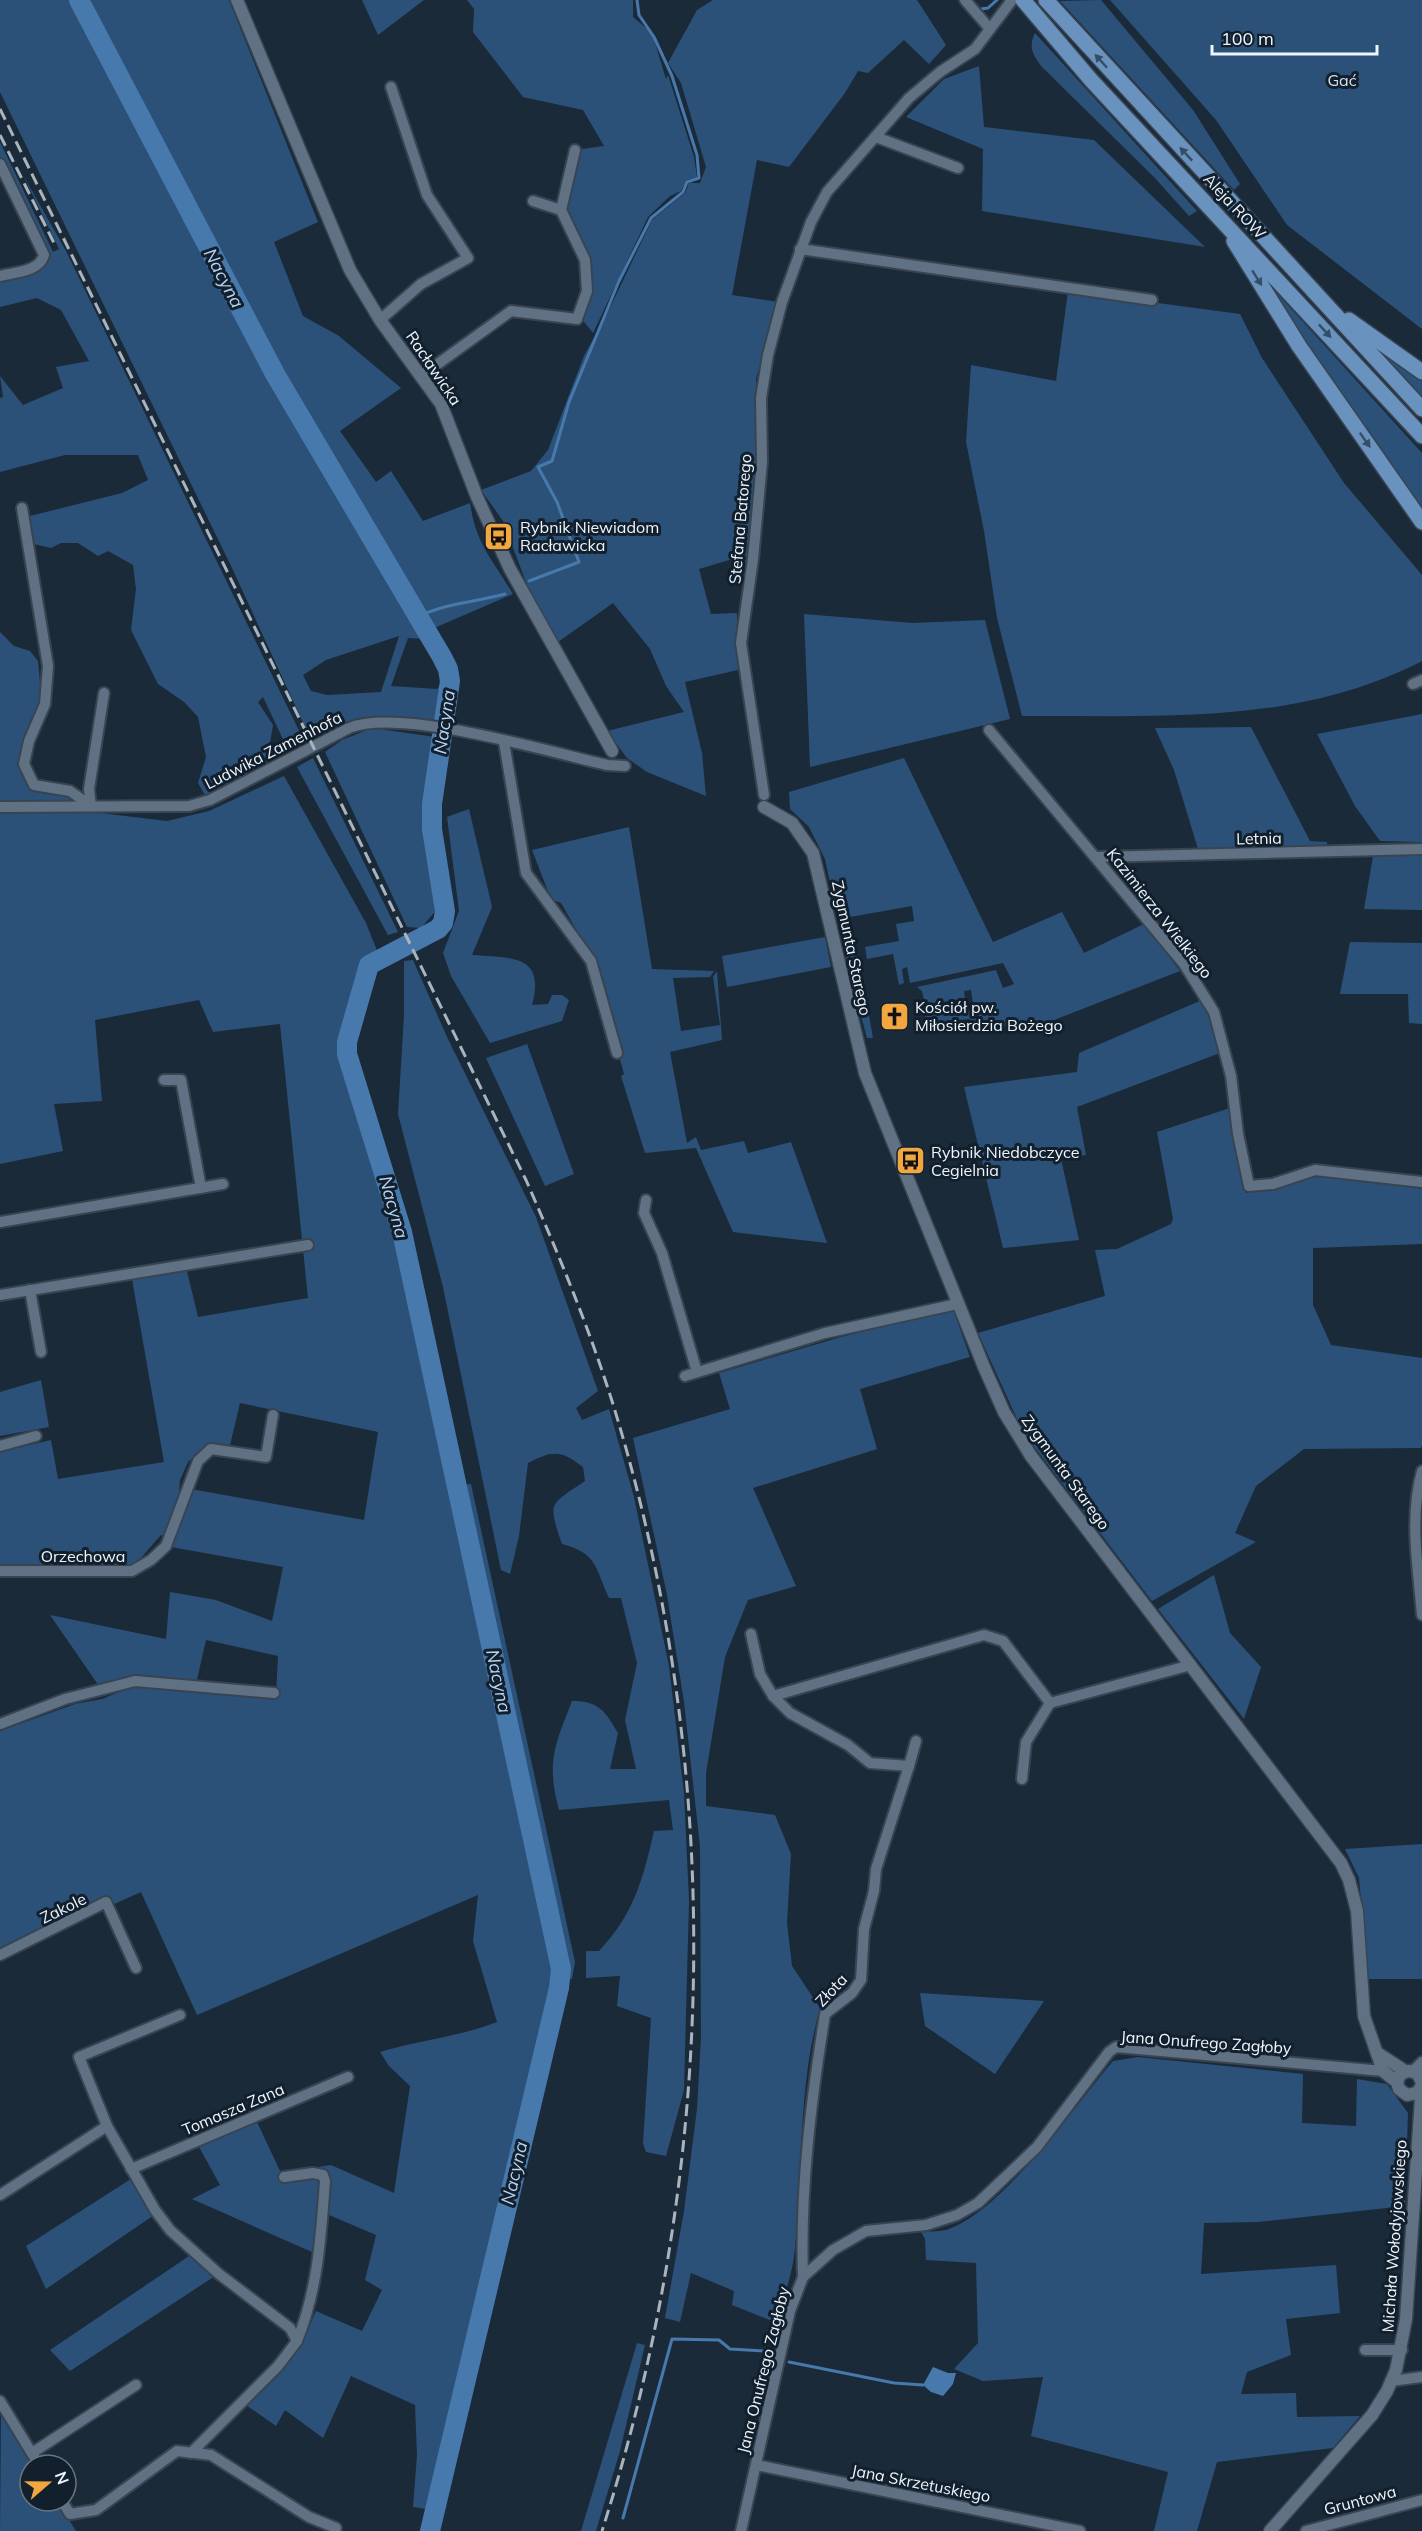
<svg xmlns="http://www.w3.org/2000/svg" width="1422" height="2531" viewBox="0 0 1422 2531" font-family="Mulish,sans-serif">
<style>
.green{fill:#2b5179;fill-rule:evenodd}
.water{fill:#4779ad}
.lines{fill:none;stroke-linecap:round;stroke-linejoin:round}
.stream{stroke:#4779ad;stroke-width:3}
.river{stroke:#4779ad;stroke-width:20}
.minor-casing{stroke:#384451;stroke-width:14}
.tertiary-casing{stroke:#384451;stroke-width:15}
.primary-casing{stroke:#384451;stroke-width:18}
.minor{stroke:#607183;stroke-width:10}
.tertiary{stroke:#607183;stroke-width:12}
.primary{stroke:#6992be;stroke-width:15}
.rail{stroke:#aab4bf;stroke-width:3;stroke-dasharray:12 6;stroke-linecap:butt}
.oneway{fill:#354e68}
.labels{text-anchor:middle;dominant-baseline:central;stroke-width:6;stroke-linejoin:round;paint-order:stroke}
.park-label{font-size:16px;fill:#d3e1f0;stroke:#12202e}
.street-label{font-size:16px;fill:#edf5fd;stroke:#12202e}
.poi-label{font-size:16px;fill:#edf5fd;stroke:#12202e;text-anchor:start}
.water-label{font-size:18px;font-style:italic;fill:#b8d3f1;stroke:#12202e}
</style>
<rect width="100%" height="100%" fill="#1b2a39"/>
<g class="green">
<path d="M0 0H75L270 371 439 658 447 672 442 680 441 672 424 639 408 638 391 686 437 689 447 676 440 723 400 717 357 718 329 736 311 740 232 568 0 92ZM399 636 381 692 327 695 311 691 303 675 326 660Z"/>
<path d="M83 0H229L318 222 274 242 303 316 339 336 401 388 340 431 376 482 391 471 423 521 470 503C476 545 493 560 513 594L432 629 420 613 271 358Z"/>
<polygon points="362,0 424,0 378,35"/>
<polygon points="467,0 633,0 633,17 652,33 666,79 668,75 694,157 697,177 687,180 681,191 670,196 648,217 593,333 581,318 590,294 591,258 566,209 575,150 604,146 583,110 523,97 473,32 474,9"/>
<polygon points="713,0 917,0 946,45 929,64 904,40 868,73 858,71 845,93 789,167 757,160 732,295 778,302 756,379 759,439 747,563 729,560 699,569 711,614 737,613 738,670 685,682 702,753 706,796 647,772 627,758 607,731 684,712 666,686 650,649 613,603 558,642 527,585 503,521 481,490 531,471 548,450 584,356 607,314 652,220 685,193 689,183 700,183 706,167 681,83 668,63 697,10"/>
<polygon points="1101,0 1193,110 1240,184 1234,190 1060,1"/>
<polygon points="1110,0 1422,0 1422,329 1287,225 1216,120"/>
<path d="M1035 33 1197 211 1189 216 1154 177 1042 67C1033 55 1028 47 1035 33Z"/>
<polygon points="979,66 984,127 1094,140 1205,247 982,211 983,149 906,117 944,79"/>
<polygon points="0,142 53,252 59,249 23,175 66,251 306,745 289,752 263,697 258,702 273,725 266,767 206,797 198,783 206,757 198,717 184,702 158,684 131,630 136,589 133,565 108,551 98,556 78,543 61,543 51,548 34,544 30,516 122,493 148,480 138,455 65,455 0,472 0,398 3,397 0,376 23,405 63,388 56,367 89,361 61,310 37,298 0,307 0,279 15,275 46,252 0,159"/>
<polygon points="1255,269 1422,453 1422,510"/>
<path d="M1068 291 1240 314 1262 358 1344 483 1422 575V661C1296 726 1160 715 1022 716L997 618 984 531 966 442 971 365 1056 381Z"/>
<polygon points="1378,349 1422,379 1422,396"/>
<polygon points="804,614 913,623 985,620 1010,719 810,767"/>
<polygon points="0,632 14,646 30,651 38,661 42,704 20,761 25,782 75,798 67,803 10,805 10,801 0,801"/>
<polygon points="1422,714 1422,842 1380,841 1355,806 1317,734"/>
<polygon points="1251,727 1310,841 1327,842 1327,847 1198,849 1174,770 1155,728"/>
<polygon points="372,728 435,737 429,767 423,827 426,829 438,908 421,928 407,927 325,752 342,740"/>
<polygon points="313,758 398,932 388,935 297,767"/>
<polygon points="904,758 993,942 1062,912 1084,953 1144,924 1180,971 1036,1027 1033,1023 987,1029 974,1011 971,990 964,991 965,999 925,1004 922,991 917,987 996,970 1003,988 1014,984 1003,963 910,983 907,967 902,969 904,983 899,985 893,954 867,959 865,947 899,941 896,924 914,921 912,906 850,917 848,922 851,950 855,949 858,969 848,966 825,859 809,827 790,809 789,792"/>
<path d="M284 776 366 923 378 953C373 956 366 960 363 965 351 988 343 1038 344 1064L398 1231 557 1966 550 2008 426 2509 413 2507 417 2455 415 2405 351 2376 323 2438 285 2410 276 2426 246 2405 304 2338 316 2311 362 2331 382 2290 365 2280 376 2235 322 2212 312 2252 192 2199 220 2185 198 2145 256 2120 281 2173 331 2165 394 2193 410 2086 389 2066 380 2052C419 2040 459 2037 497 2022L473 1941 478 1895 197 2015 141 1892 112 1905 109 1896 0 1949V1731L75 1704 102 1699 136 1685 276 1696 278 1656 206 1640 196 1684 137 1674 99 1686 50 1615 166 1639 170 1592 216 1600 272 1621 283 1567 171 1547 191 1489 364 1520 378 1432 240 1403 230 1445 202 1449 188 1462 180 1480 178 1507 166 1536 161 1535 140 1559 129 1567H0V1452L51 1440 58 1479 164 1462 132 1279 187 1271 198 1317 308 1298 280 1024 213 1032 199 1000 95 1020 102 1101 54 1104 63 1151 0 1164V813L92 812 167 821 209 811Z"/>
<path d="M469 809 492 907 472 955C511 958 546 954 532 1005L548 1004 552 995H562L569 1000 562 1021 490 1043 451 976 443 953 459 911 447 817Z"/>
<polygon points="629,827 652,969 714,971 710,977 673,978 681,1031 720,1025 713,977 717,971 722,1040 670,1052 687,1143 696,1137 701,1150 744,1141 748,1153 791,1142 827,1243 733,1232 696,1148 645,1153 621,1076 624,1074 593,959 561,903 551,899 532,850"/>
<polygon points="1422,854 1422,910 1364,909 1373,856"/>
<polygon points="825,937 831,967 727,987 722,956"/>
<polygon points="1350,942 1422,943 1422,1024 1409,1023 1408,994 1340,994"/>
<path d="M413 960 448 1039 536 1217 598 1391 576 1408 582 1420 609 1409 634 1497 669 1666 684 1793 689 1901 684 2090 666 2156 646 2152 643 2143 651 2018 617 2006 620 1976 586 1978V1951H599C634 1914 643 1879 654 1831L673 1830 669 1800 559 1810C546 1762 555 1745 572 1701 599 1701 605 1711 618 1733L610 1769H636L625 1720 637 1663 621 1598H609C595 1567 597 1553 562 1544 547 1501 550 1505 585 1481L583 1467C561 1450 553 1450 528 1463L519 1536 510 1574 501 1570 443 1287 398 1114 404 1016V961Z"/>
<polygon points="866,999 873,1038 867,1038 857,1001"/>
<polygon points="1202,1000 1209,1011 1220,1053 1077,1107 1086,1155 1061,1159 1079,1240 1003,1248 964,1087 1077,1072 1079,1053"/>
<polygon points="966,1004 966,1011 972,1011 983,1032 973,1033 970,1019 935,1022 935,1029 927,1030 924,1025 926,1009"/>
<polygon points="527,1044 574,1174 545,1186 486,1058"/>
<polygon points="1230,1108 1246,1193 1320,1176 1393,1183 1422,1189 1422,1244 1313,1248 1313,1305 1331,1345 1422,1358 1422,1445 1421,1448 1304,1449 1256,1486 1235,1533 1256,1542 1152,1601 1023,1432 978,1333 1105,1296 1095,1250 1117,1249 1171,1224 1173,1219 1157,1132"/>
<path d="M953 1309 970 1357 860 1389 877 1449 753 1488 796 1586 748 1600 725 1657 706 1773V1806L775 1815 791 1854 787 1923 792 1966 820 2008C798 2085 803 2169 795 2248 793 2273 783 2299 777 2323L732 2305 734 2291 691 2273 680 2322 665 2318 684 2211 697 2109 701 2037 700 1846 684 1702 667 1595 633 1438 730 1409 719 1373 841 1337Z"/>
<polygon points="41,1380 49,1427 0,1436 0,1392"/>
<polygon points="471,1484 575,1962 572,1979 565,1980 565,1969 461,1485"/>
<polygon points="1214,1575 1230,1633 1261,1667 1244,1719 1158,1609"/>
<polygon points="1422,1844 1422,1979 1368,1979 1359,1878 1345,1849"/>
<polygon points="920,1993 1044,2001 995,2074 925,2026"/>
<path d="M1138 2057 1303 2074 1302 2123 1356 2126 1357 2079 1387 2084 1408 2113 1405 2206 1258 2222 1204 2223 1201 2274 1336 2265 1340 2313 1286 2319 1291 2355 1247 2372 1241 2394 1296 2393 1297 2417 1360 2416 1333 2448 1217 2462 1197 2531H1154L1168 2472 1031 2436 1043 2377 983 2381 954 2369 978 2343 976 2263 926 2260 925 2239 921 2232C930 2231 941 2232 949 2229 1004 2209 1074 2107 1113 2061Z"/>
<polygon points="131,2179 154,2215 46,2289 26,2246"/>
<polygon points="192,2254 215,2276 70,2371 50,2350"/>
<polygon points="637,2343 645,2345 620,2451 596,2531 581,2531"/>
<polygon points="1,2414 34,2465 30,2465 30,2501 57,2501 76,2531 0,2531"/>
</g>
<polygon class="water" points="933,2367 948,2373 956,2373 953,2384 943,2396 931,2392 923,2385"/>
<g class="lines">
<g class="stream">
<polyline points="981,9 988,8 997,0"/>
<polyline points="529,581 579,562 557,502 538,467 552,461 569,402 619,281 651,218 683,192 687,182 699,178 697,155 672,76 654,37 639,15 637,0"/>
<path d="M418 617C445 603 476 602 505 594"/>
<polyline points="789,2362 894,2383 923,2385"/>
<polyline points="623,2518 672,2339 719,2340 730,2349 765,2351 772,2354"/>
</g>
<polyline class="river" points="79,0 275,374 442,657 448,669 450,681 432,804 432,829 445,911 443,923 438,929 369,965 347,1042 347,1054 402,1232 561,1969 559,1988 430,2531"/>
<defs>
<g id="minor">
<polyline points="965,0 990,29"/>
<polyline points="876,137 958,168"/>
<path d="M0 164 44 255C39 272 15 272 0 276"/>
<polyline points="533,201 561,210"/>
<polyline points="800,249 1152,300"/>
<polyline points="380,320 421,284 468,258 427,195 391,87"/>
<polyline points="421,376 511,311 577,319 587,291 585,260 561,210 575,150"/>
<polyline points="22,508 48,666 45,704 29,741 24,764 34,785 70,791 91,806"/>
<polyline points="1413,684 1422,680"/>
<polyline points="989,730 1184,964 1214,1012 1231,1076 1238,1134 1249,1186 1273,1184 1315,1170 1422,1182"/>
<polyline points="504,742 526,873 591,961 617,1053"/>
<polyline points="764,795 741,643 753,559 762,462 761,398 768,355 782,302 811,222 827,192 909,98 940,72 975,49 1012,0"/>
<polyline points="91,806 89,789 104,693"/>
<path d="M0 807 189 806 210 800 349 728C400 707 549 752 607 765L625 766"/>
<polyline points="1097,857 1422,849"/>
<polyline points="164,1080 181,1080 201,1188"/>
<polyline points="646,1200 644,1213 662,1253 697,1372"/>
<polyline points="0,1222 223,1184"/>
<polyline points="30,1290 41,1352"/>
<polyline points="0,1295 308,1245"/>
<polyline points="685,1376 825,1333 957,1304"/>
<polyline points="0,1446 36,1436"/>
<path d="M1422 1471C1409 1517 1418 1568 1422 1615"/>
<polyline points="0,1571 132,1571 151,1560 166,1546 198,1461 211,1449 266,1457 273,1415"/>
<polyline points="751,1634 760,1674 773,1696 790,1713 848,1745 870,1763 909,1766 916,1741"/>
<polyline points="773,1696 984,1635 1003,1641 1050,1703 1191,1665"/>
<polyline points="0,1724 65,1699 135,1681 274,1693"/>
<polyline points="1022,1779 1026,1742 1050,1703"/>
<polyline points="0,1955 106,1902 136,1968"/>
<polyline points="180,2015 79,2057 107,2126 155,2210 170,2230 219,2274 290,2328 297,2341 278,2366 191,2453"/>
<polyline points="1413,2071 1422,2062"/>
<polyline points="131,2169 348,2077"/>
<path d="M284 2177 313 2173 323 2175 325 2181C321 2236 318 2289 297 2341"/>
<polyline points="0,2195 107,2126"/>
<path d="M803 2277C800 2189 811 2101 825 2014L852 1993 861 1980 864 1929 874 1891 876 1869 909 1766"/>
<polyline points="1365,2350 1402,2350"/>
<polyline points="1391,2381 1422,2377"/>
<polyline points="0,2401 39,2465"/>
<polyline points="32,2453 136,2385"/>
<polyline points="756,2465 1080,2531"/>
<polyline points="62,2501 70,2514 96,2510 177,2451 211,2455 309,2517 336,2528"/>
<polyline points="741,2531 790,2311 803,2277 833,2250 866,2231 926,2225 957,2215 978,2203 1037,2147 1109,2052 1116,2047 1383,2071"/>
<polyline points="1306,2531 1422,2500"/>
</g>
<g id="tertiary">
<polyline points="237,0 350,270 380,320 441,404 477,497 510,569 612,751"/>
<polyline points="764,807 792,823 813,853 865,1073 984,1367 1004,1412 1031,1456 1341,1863 1349,1880 1357,1911 1364,2016 1383,2071 1397,2082"/>
<polyline points="1379,2054 1405,2071"/>
<path d="M1270 2531 1372 2415 1387 2391 1396 2370 1406 2319 1422 2083 1418 2074 1410 2071C1400 2072 1395 2079 1399 2089L1407 2095 1417 2093 1421 2087"/>
</g>
<g id="primary">
<polyline points="1023,0 1091,80 1422,436"/>
<polyline points="1046,0 1422,409"/>
<polyline points="1234,241 1299,346 1422,522"/>
<polyline points="1349,320 1422,372"/>
</g>
</defs>
<use href="#minor" class="minor-casing"/>
<use href="#tertiary" class="tertiary-casing"/>
<use href="#primary" class="primary-casing"/>
<use href="#minor" class="minor"/>
<use href="#tertiary" class="tertiary"/>
<use href="#primary" class="primary"/>
<g class="rail">
<path d="M0 109 526 1180C558 1253 588 1325 612 1401 726 1769 719 2165 602 2531"/>
<polyline points="0,135 54,243"/>
</g>
</g>
<defs><path id="oneway-solid" d="M-6-.8H1V-3.2L6.5 0L1 3.2V.8H-6Z" transform="scale(1.5)"/></defs>
<g class="oneway">
<use href="#oneway-solid" transform="translate(1101 61) rotate(-132)"/>
<use href="#oneway-solid" transform="translate(1186 154) rotate(-133)"/>
<use href="#oneway-solid" transform="translate(1257 278) rotate(58)"/>
<use href="#oneway-solid" transform="translate(1325 331) rotate(47)"/>
<use href="#oneway-solid" transform="translate(1365 440) rotate(55)"/>
</g>
<defs>
<symbol id="bus-square" viewBox="-11 -11 22 22"><rect x="-9" y="-9" width="18" height="18" rx="4" fill="#f1a63f" stroke="#12202e"/><path d="M-5-6H5V4H4V6H2V4H-2V6H-4V4H-5ZM-3.5-4V0h7V-4ZM-3.5 1.2v1.5H-2V1.2ZM2 1.2v1.5H3.5V1.2Z" fill="#111"/></symbol>
<symbol id="church-square" viewBox="-11 -11 22 22"><rect x="-9" y="-9" width="18" height="18" rx="4" fill="#f1a63f" stroke="#12202e"/><path d="M-1.2-6h2.4v3.5h3.3v2.4h-3.3V6h-2.4V-.1h-3.3v-2.4h3.3Z" fill="#111"/></symbol>
</defs>
<g fill-rule="evenodd">
<use href="#bus-square" x="482" y="520" width="33" height="33"/>
<use href="#church-square" x="878" y="1000" width="33" height="33"/>
<use href="#bus-square" x="894" y="1144" width="33" height="33"/>
</g>
<g class="labels">
<g class="park-label">
<text x="1342" y="80">Gać</text>
</g>
<g class="street-label">
<text transform="translate(1235 206) rotate(47)">Aleja ROW</text>
<text transform="translate(434 368) rotate(56)">Racławicka</text>
<text transform="translate(740 519) rotate(-85)">Stefana Batorego</text>
<text transform="translate(273 750) rotate(-27)">Ludwika Zamenhofa</text>
<text transform="translate(1259 838) rotate(-1)">Letnia</text>
<text transform="translate(1160 913) rotate(52)">Kazimierza Wielkiego</text>
<text transform="translate(852 948) rotate(78)">Zygmunta Starego</text>
<text transform="translate(1066 1472) rotate(54)">Zygmunta Starego</text>
<text x="83" y="1556">Orzechowa</text>
<text transform="translate(63 1908) rotate(-26)">Zakole</text>
<text transform="translate(831 1990) rotate(-47)">Złota</text>
<text transform="translate(1206 2042) rotate(4)">Jana Onufrego Zagłoby</text>
<text transform="translate(233 2109) rotate(-23)">Tomasza Zana</text>
<text transform="translate(1394 2236) rotate(-86)">Michała Wołodyjowskiego</text>
<text transform="translate(763 2370) rotate(-76)">Jana Onufrego Zagłoby</text>
<text transform="translate(921 2483) rotate(11)">Jana Skrzetuskiego</text>
<text transform="translate(1360 2500) rotate(-15)">Gruntowa</text>
</g>
<g class="poi-label">
<text x="520" y="527">Rybnik Niewiadom<tspan x="520" dy="18">Racławicka</tspan></text>
<text x="915" y="1007">Kościół pw.<tspan x="915" dy="18">Miłosierdzia Bożego</tspan></text>
<text x="931" y="1152">Rybnik Niedobczyce<tspan x="931" dy="18">Cegielnia</tspan></text>
</g>
<g class="water-label">
<text transform="translate(224 278) rotate(62)">Nacyna</text>
<text transform="translate(444 722) rotate(-82)">Nacyna</text>
<text transform="translate(394 1207) rotate(74)">Nacyna</text>
<text transform="translate(499 1681) rotate(78)">Nacyna</text>
<text transform="translate(514 2173) rotate(-77)">Nacyna</text>
</g>
</g>
<g transform="translate(48 2483) rotate(70)"><circle r="28" fill="#12202e" stroke="#6a7581" stroke-width="1.5"/>
<path d="M0-4.5L10 22L0 15L-10 22Z" fill="#f1a63f"/>
<text y="-9" font-size="16" font-weight="bold" text-anchor="middle" fill="#edf5fd">N</text>
</g>
<path d="M1212 45v9h165v-9" fill="none" stroke="#edf5fd" stroke-width="3"/>
<text x="1221" y="45" font-size="18" fill="#edf5fd" stroke="#12202e" stroke-width="4.5" paint-order="stroke">100 m</text>
</svg>
